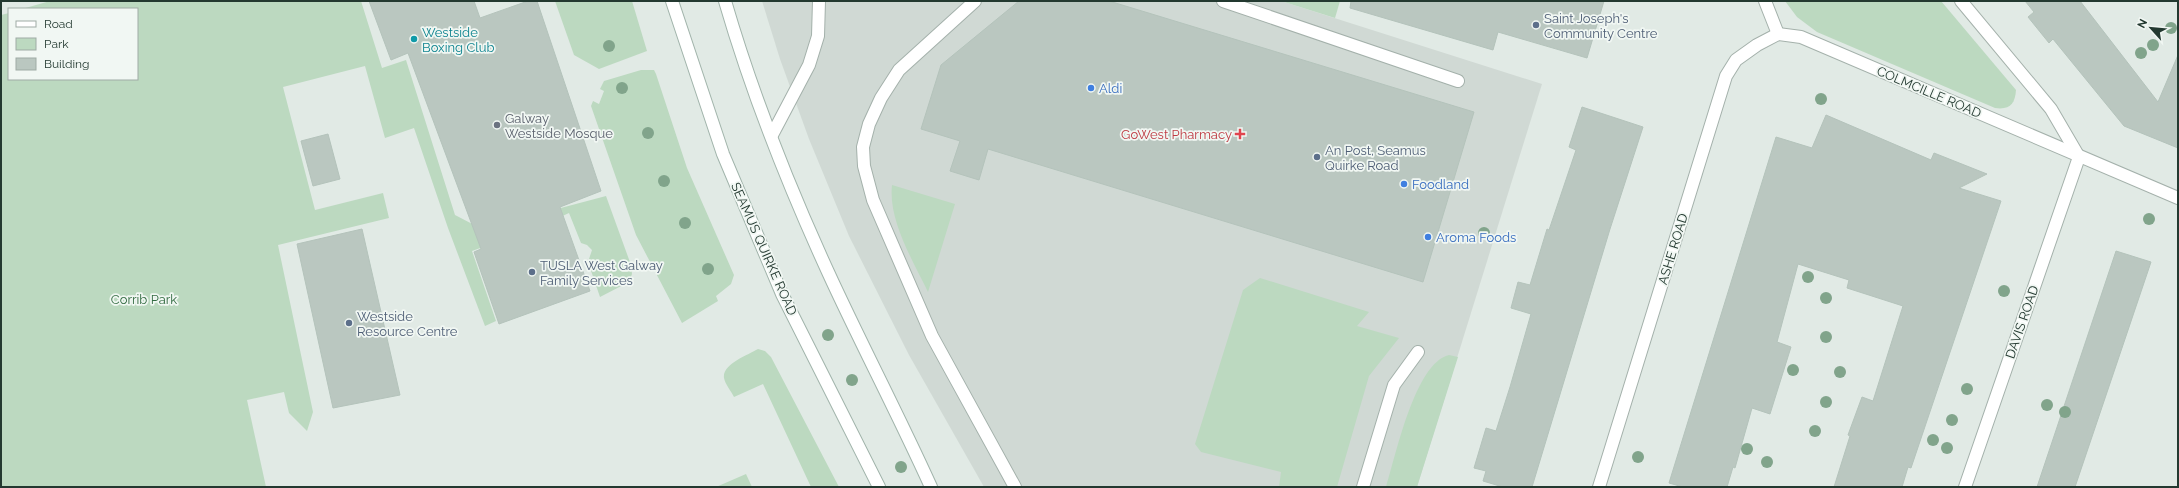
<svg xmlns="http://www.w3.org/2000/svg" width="2179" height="488" viewBox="0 0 2179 488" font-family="Raleway,sans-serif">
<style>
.built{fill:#d0d9d4}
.green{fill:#bcd9c0}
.building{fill:#bac7c0;stroke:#b4c3bb}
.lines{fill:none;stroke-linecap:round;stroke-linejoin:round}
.lane-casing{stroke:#a4b1ab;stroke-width:14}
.street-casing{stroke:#a4b1ab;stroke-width:14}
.secondary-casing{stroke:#a1b4ab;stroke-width:14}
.lane{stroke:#fff;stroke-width:12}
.street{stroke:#fff;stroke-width:12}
.secondary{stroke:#fff;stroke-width:12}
.tree{fill:#81a48b}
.service-dot{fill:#5c6f8a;stroke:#f1f7f3;stroke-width:1.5}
.culture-dot{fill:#0f9aa8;stroke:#f1f7f3;stroke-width:1.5}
.shop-dot{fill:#3f7fe0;stroke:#f1f7f3;stroke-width:1.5}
.worship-dot{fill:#6b7280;stroke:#f1f7f3;stroke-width:1.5}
.health-dot{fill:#e0444e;stroke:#f1f7f3;stroke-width:1.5}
.labels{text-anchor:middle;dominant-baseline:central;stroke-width:3.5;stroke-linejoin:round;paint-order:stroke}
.service-label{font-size:13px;fill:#4e5e75;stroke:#f1f7f3;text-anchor:start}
.culture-label{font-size:13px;fill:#0d838f;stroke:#f1f7f3;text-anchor:start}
.shop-label{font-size:13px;fill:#366cbe;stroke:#f1f7f3;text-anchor:start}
.street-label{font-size:13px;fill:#233930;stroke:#f1f7f3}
.worship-label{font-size:13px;fill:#5b616d;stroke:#f1f7f3;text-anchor:start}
.health-label{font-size:13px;fill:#be3a42;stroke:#f1f7f3;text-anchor:end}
.park-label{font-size:13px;fill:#326b41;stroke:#f1f7f3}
</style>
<rect width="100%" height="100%" fill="#e1eae5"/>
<polygon class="built" points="762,1 1281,1 1542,84 1417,487 984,487 909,355 849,236 809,139 780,59"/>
<g class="green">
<polygon points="50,1 361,1 382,68 406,60 455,215 482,229 606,196 631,265 632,274 629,282 600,297 588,262 592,250 587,245 581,243 569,213 536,228 472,251 496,321 485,326 448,228 414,128 385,138 365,66 283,87 315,210 383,193 389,218 278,245 313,412 307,431 289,413 284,392 247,400 266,487 1,487 1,15 9,13 9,79 137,79 137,9 22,9"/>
<polygon points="555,1 632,1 647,51 599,69 574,55"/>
<polygon points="1281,1 1340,1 1335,18"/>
<path d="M1785 1H1941L2016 90C2015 104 2010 110 1995 108L1817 32 1797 17Z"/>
<polygon points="641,70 654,70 656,74 687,168 734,275 731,284 716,296 718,301 682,323 636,235 591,106 593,101 599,104 604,91 600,89 604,81"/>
<path d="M892 185 955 204 928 292C913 261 888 220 892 185Z"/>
<polygon points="1260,278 1369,312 1357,326 1399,338 1369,376 1337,487 1279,487 1281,472 1201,452 1195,444 1243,290"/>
<path d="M758 349 765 351 771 357 839 487H811L763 384 734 397C731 391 725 384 724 378 722 364 748 355 758 349Z"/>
<path d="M1449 355 1458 357 1417 487H1386C1396 455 1415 363 1449 355Z"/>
<polygon points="746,474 752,487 716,487"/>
</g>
<g class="building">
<polygon points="369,1 474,1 480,18 528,1 537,1 601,191 560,207 590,291 499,324 474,252 481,249 408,53 391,60"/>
<polygon points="1019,1 1109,1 1474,112 1423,282 988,149 979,180 950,171 960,141 921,129 941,65"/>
<polygon points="1351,1 1604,1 1587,58 1498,32 1493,50 1350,8"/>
<polygon points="2025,1 2080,1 2158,102 2178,55 2178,148 2124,126 2053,39 2049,43 2028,17 2034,12"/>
<polygon points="1582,107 1643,127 1610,229 1532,487 1503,487 1483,481 1486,471 1474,468 1486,428 1496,431 1510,387 1531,314 1511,308 1518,282 1530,285 1547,229 1549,230 1576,150 1569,147"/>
<polygon points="1826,115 1931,160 1934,153 1987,174 1959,188 2001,201 1911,468 1908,467 1902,487 1834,487 1850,436 1848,435 1862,397 1873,401 1903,306 1847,288 1849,280 1798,264 1777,342 1791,347 1770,414 1752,408 1735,468 1733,467 1727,487 1683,487 1669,483 1776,137 1812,148"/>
<polygon points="328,134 340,179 313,186 301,141"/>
<polygon points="362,229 400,395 333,408 297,244"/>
<polygon points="2116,251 2151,262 2075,487 2037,487"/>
</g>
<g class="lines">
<defs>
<g id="lane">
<polyline points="975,1 899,70 881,98 869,124 863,147 864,166 873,200 932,336 1015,487"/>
<polyline points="1223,1 1458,81"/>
<polyline points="772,135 809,65 818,36 819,1"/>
<polyline points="1363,487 1394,385 1418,352"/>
</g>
<g id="street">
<polyline points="1765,1 1778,34"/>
<polyline points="1961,1 2051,109 2079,157 1965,487"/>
<polyline points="1778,34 1801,37 2178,198"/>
<polyline points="1599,487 1726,76 1736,60 1757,45 1778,34"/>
</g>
<g id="secondary">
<polyline points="672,1 723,154 782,294 879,487"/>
<path d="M725 1C751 90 789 187 828 272 861 344 898 414 931 487"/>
</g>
</defs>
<use href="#lane" class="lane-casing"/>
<use href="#street" class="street-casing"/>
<use href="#secondary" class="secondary-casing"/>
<use href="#lane" class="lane"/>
<use href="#street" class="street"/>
<use href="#secondary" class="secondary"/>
</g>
<g class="tree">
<circle cx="2171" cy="28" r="6"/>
<circle cx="2153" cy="45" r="6"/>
<circle cx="609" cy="46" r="6"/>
<circle cx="2141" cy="53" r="6"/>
<circle cx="622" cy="88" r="6"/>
<circle cx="1821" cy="99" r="6"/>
<circle cx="648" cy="133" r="6"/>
<circle cx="664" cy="181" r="6"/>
<circle cx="2149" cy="219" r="6"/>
<circle cx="685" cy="223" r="6"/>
<circle cx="1484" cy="233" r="6"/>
<circle cx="708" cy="269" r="6"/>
<circle cx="1808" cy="277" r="6"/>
<circle cx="2004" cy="291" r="6"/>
<circle cx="1826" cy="298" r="6"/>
<circle cx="828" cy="335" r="6"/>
<circle cx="1826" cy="337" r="6"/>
<circle cx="1793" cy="370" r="6"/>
<circle cx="1840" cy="372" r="6"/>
<circle cx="852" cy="380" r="6"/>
<circle cx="1967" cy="389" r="6"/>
<circle cx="1826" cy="402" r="6"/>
<circle cx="2047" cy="405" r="6"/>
<circle cx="2065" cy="412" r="6"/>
<circle cx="1952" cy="420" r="6"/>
<circle cx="1815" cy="431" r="6"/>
<circle cx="1933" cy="440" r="6"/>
<circle cx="1947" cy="448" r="6"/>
<circle cx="1747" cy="449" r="6"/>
<circle cx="1638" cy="457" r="6"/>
<circle cx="1767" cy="462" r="6"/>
<circle cx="901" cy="467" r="6"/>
</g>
<g class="service-dot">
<circle cx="1536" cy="25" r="4"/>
<circle cx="1317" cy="157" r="4"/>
<circle cx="532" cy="272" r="4"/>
<circle cx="349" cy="323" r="4"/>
</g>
<circle class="culture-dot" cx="414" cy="39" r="4"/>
<g class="shop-dot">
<circle cx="1091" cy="88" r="4"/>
<circle cx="1404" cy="184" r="4"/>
<circle cx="1428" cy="237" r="4"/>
</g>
<circle class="worship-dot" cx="497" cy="125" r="4"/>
<path class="health-dot" d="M1238 128h4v4h4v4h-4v4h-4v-4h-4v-4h4z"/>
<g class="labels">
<g class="service-label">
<text x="1544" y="18">Saint Joseph's<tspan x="1544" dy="15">Community Centre</tspan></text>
<text x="1325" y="150">An Post, Seamus<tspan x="1325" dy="15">Quirke Road</tspan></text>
<text x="540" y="265">TUSLA West Galway<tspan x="540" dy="15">Family Services</tspan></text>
<text x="357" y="316">Westside<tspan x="357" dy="15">Resource Centre</tspan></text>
</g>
<g class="culture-label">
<text x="422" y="32">Westside<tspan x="422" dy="15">Boxing Club</tspan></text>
</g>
<g class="shop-label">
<text x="1099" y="88">Aldi</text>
<text x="1412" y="184">Foodland</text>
<text x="1436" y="237">Aroma Foods</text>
</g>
<g class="street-label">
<text transform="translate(1929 92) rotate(23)">COLMCILLE ROAD</text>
<text transform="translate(764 249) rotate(66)">SEAMUS QUIRKE ROAD</text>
<text transform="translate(1673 249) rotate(-73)">ASHE ROAD</text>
<text transform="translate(2022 322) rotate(-71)">DAVIS ROAD</text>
</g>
<g class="worship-label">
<text x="505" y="118">Galway<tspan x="505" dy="15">Westside Mosque</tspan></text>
</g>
<g class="health-label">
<text x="1232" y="134">GoWest Pharmacy</text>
</g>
<g class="park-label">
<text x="144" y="299">Corrib Park</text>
</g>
</g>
<rect width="2179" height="488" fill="none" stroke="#233930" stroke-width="4"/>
<rect x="8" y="8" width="130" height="72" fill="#f1f7f3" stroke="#9faba5"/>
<rect x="16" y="21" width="20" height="6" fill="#ffffff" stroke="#9faba5"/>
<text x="44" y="28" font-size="12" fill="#233930">Road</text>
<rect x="16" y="38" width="20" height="12" fill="#bcd9c0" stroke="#9faba5"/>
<text x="44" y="48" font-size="12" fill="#233930">Park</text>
<rect x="16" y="58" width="20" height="12" fill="#bac7c0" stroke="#9faba5"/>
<text x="44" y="68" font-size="12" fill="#233930">Building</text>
<g transform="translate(2151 28) rotate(297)" stroke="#f1f7f3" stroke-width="3" paint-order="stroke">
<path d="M0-3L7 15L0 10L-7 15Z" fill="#233930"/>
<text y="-6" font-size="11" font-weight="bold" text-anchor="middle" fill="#233930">N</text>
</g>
</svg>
